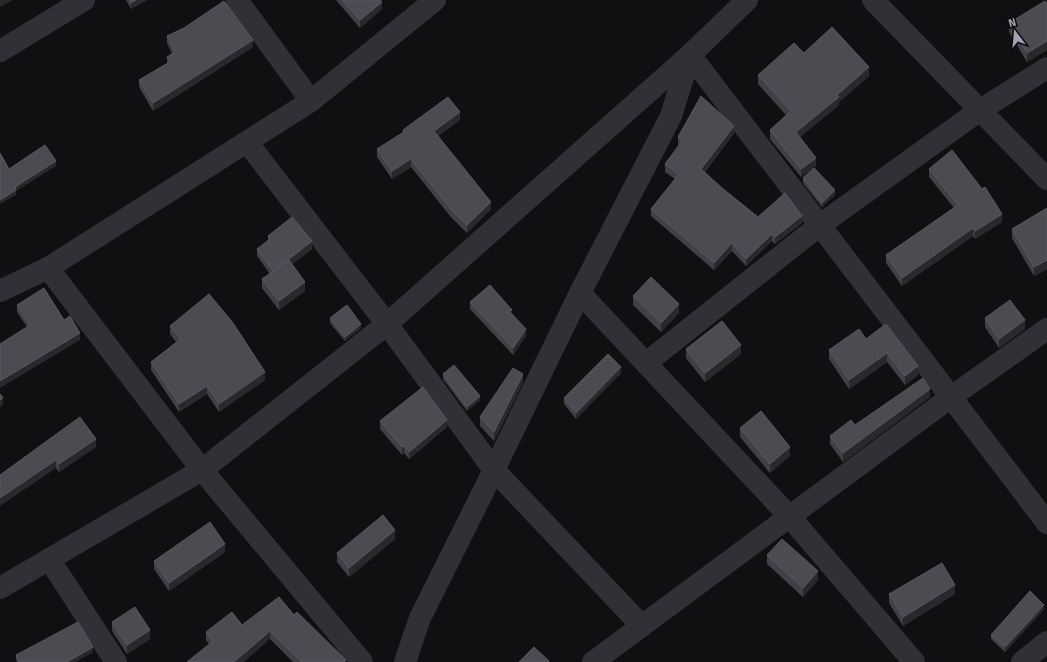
<svg xmlns="http://www.w3.org/2000/svg" width="1047" height="662" viewBox="0 0 1047 662" font-family="'Fira Sans',sans-serif">
<style>
.lines{fill:none;stroke-linecap:round;stroke-linejoin:round}
.minor{stroke:#313036;stroke-width:22}
.wall{fill:#414046}
.shaded-wall{fill:#29282c}
.building{fill:#4b4b52;stroke:#595861}
</style>
<rect width="100%" height="100%" fill="#100f11"/>
<g class="lines">
<g class="minor">
<polyline points="237,0 311,101"/>
<polyline points="873,0 1047,179"/>
<polyline points="0,51 84,0"/>
<polyline points="247,142 387,324 494,470 642,626"/>
<polyline points="48,268 311,101 435,0"/>
<polyline points="0,291 48,268 202,470 362,662"/>
<polyline points="580,293 790,517 914,662"/>
<polyline points="646,363 820,225 980,110 1047,68"/>
<polyline points="49,559 116,662"/>
<polyline points="0,588 202,470 387,324 690,55 1047,523"/>
<polyline points="405,662 420,618 494,470 580,293 671,116 690,55 747,0"/>
<polyline points="593,662 951,397 1047,329"/>
<polyline points="1022,662 1047,642"/>
</g>
</g>
<g class="wall">
<polygon points="126,0 147,0 131,9"/>
<polygon points="336,0 380,0 382,9 360,28"/>
<polygon points="1047,4 1047,50 1027,62 1009,32 1009,23"/>
<polygon points="167,36 253,47 153,111 139,87 139,80 167,63 167,57 172,54 167,43"/>
<polygon points="804,53 869,76 839,102 839,105 800,137 816,166 801,177 770,139 770,130 786,115 758,84 758,75"/>
<polygon points="460,120 438,136 491,209 467,233 450,216 411,167 392,179 377,157 377,149 403,132 403,130"/>
<polygon points="734,133 705,172 722,188 758,217 802,223 775,244 772,241 746,266 732,251 714,270 651,216 651,209 675,179 665,172 665,164 679,145 678,145 678,137"/>
<polygon points="929,169 1002,222 975,239 973,236 902,286 886,263 886,255 954,208 929,177"/>
<polygon points="803,178 835,195 822,207 803,183"/>
<polygon points="1047,208 1047,269 1034,276 1012,238 1012,229"/>
<polygon points="268,236 312,249 292,264 305,291 279,310 262,288 262,279 270,274 257,256 257,249 268,241"/>
<polygon points="633,296 679,313 661,332 633,305"/>
<polygon points="470,302 512,315 526,336 513,355 470,309"/>
<polygon points="17,305 64,320 80,340 27,327 17,312"/>
<polygon points="330,318 361,328 345,341 330,323"/>
<polygon points="985,318 1025,329 999,348 985,327"/>
<polygon points="886,324 918,375 905,385 887,362 849,389 829,359 829,350 866,339"/>
<polygon points="170,326 265,380 219,412 207,394 179,412 151,370 151,362 176,342 170,334"/>
<polygon points="686,349 741,354 705,382 686,358"/>
<polygon points="621,373 576,419 564,404 564,398"/>
<polygon points="443,374 480,400 467,411 443,379"/>
<polygon points="523,383 494,441 480,426 480,417"/>
<polygon points="930,397 843,462 830,444 830,436 855,425"/>
<polygon points="380,421 447,427 409,459 404,453 402,455 380,429"/>
<polygon points="740,428 790,456 770,473 740,437"/>
<polygon points="96,447 59,472 56,468 0,475"/>
<polygon points="395,539 349,577 337,562 337,553"/>
<polygon points="225,552 169,591 154,569 154,561"/>
<polygon points="767,555 818,580 803,597 767,564"/>
<polygon points="889,594 955,594 903,626 889,603"/>
<polygon points="1044,609 1005,652 991,639 991,635"/>
<polygon points="294,615 346,662 293,662 270,639 209,644 206,640 206,632"/>
<polygon points="112,622 150,639 127,654 112,631"/>
<polygon points="93,652 75,662 17,662 16,659 16,655"/>
</g>
<g class="shaded-wall">
<polygon points="0,0 13,0 0,7"/>
<polygon points="136,0 147,0 131,9 131,3"/>
<polygon points="382,2 382,9 360,28 360,20"/>
<polygon points="253,40 253,47 153,111 153,103"/>
<polygon points="1047,41 1047,50 1027,62 1027,53"/>
<polygon points="869,67 869,76 839,102 839,105 796,140 796,132"/>
<polygon points="460,112 460,120 434,139 434,131"/>
<polygon points="734,126 734,133 701,176 701,169"/>
<polygon points="816,158 816,166 801,177 801,169"/>
<polygon points="411,159 411,167 392,179 392,171"/>
<polygon points="56,161 56,166 16,191 16,195 0,204 0,200 15,187"/>
<polygon points="835,190 835,195 822,207 822,203"/>
<polygon points="491,202 491,209 467,233 467,225"/>
<polygon points="1002,214 1002,222 975,239 975,231"/>
<polygon points="802,216 802,223 775,244 775,237"/>
<polygon points="973,228 973,236 902,286 902,278"/>
<polygon points="772,234 772,241 746,266 746,259"/>
<polygon points="312,241 312,249 274,279 274,271"/>
<polygon points="732,243 732,251 714,270 714,263"/>
<polygon points="1047,260 1047,269 1034,276 1034,267"/>
<polygon points="305,282 305,291 279,310 279,301"/>
<polygon points="679,304 679,313 661,332 661,323"/>
<polygon points="1025,320 1025,329 999,348 999,339"/>
<polygon points="361,324 361,328 345,341 345,337"/>
<polygon points="526,329 526,336 513,355 513,348"/>
<polygon points="80,333 80,340 0,388 0,381"/>
<polygon points="741,345 741,354 705,382 705,373"/>
<polygon points="887,353 887,362 849,389 849,380"/>
<polygon points="918,366 918,375 905,385 905,376"/>
<polygon points="621,367 621,373 576,419 576,413"/>
<polygon points="265,372 265,380 219,412 219,404"/>
<polygon points="523,374 523,383 494,441 494,432"/>
<polygon points="207,386 207,394 179,412 179,404"/>
<polygon points="930,389 930,397 843,462 843,453"/>
<polygon points="480,396 480,400 467,411 467,407"/>
<polygon points="3,398 3,405 0,407 0,400"/>
<polygon points="447,420 447,427 409,459 409,452"/>
<polygon points="96,439 96,447 59,472 59,464"/>
<polygon points="404,446 404,453 402,455 402,447"/>
<polygon points="790,447 790,456 770,473 770,464"/>
<polygon points="56,460 56,468 0,506 0,498"/>
<polygon points="395,530 395,539 349,577 349,568"/>
<polygon points="225,544 225,552 169,591 169,583"/>
<polygon points="818,571 818,580 803,597 803,588"/>
<polygon points="955,585 955,594 903,626 903,617"/>
<polygon points="1044,605 1044,609 1005,652 1005,647"/>
<polygon points="150,630 150,639 127,654 127,645"/>
<polygon points="270,631 270,639 244,662 234,662"/>
<polygon points="93,647 93,652 75,662 67,662"/>
</g>
<g class="building">
<polygon points="130,0 136,0 131,3"/>
<polygon points="342,0 380,0 382,2 360,20"/>
<polygon points="224,1 253,40 153,103 139,80 170,62 167,57 175,52 167,36 184,28"/>
<polygon points="1045,1 1047,4 1047,41 1027,53 1009,23"/>
<polygon points="832,27 869,67 837,95 839,97 796,132 816,158 801,169 770,130 791,111 758,75 794,43 804,53"/>
<polygon points="701,96 734,126 701,169 722,188 758,217 785,193 802,216 775,237 772,234 746,259 732,243 714,263 651,209 679,174 665,164 683,140 678,137"/>
<polygon points="448,97 460,112 434,131 491,202 467,225 450,208 411,159 392,171 377,149 404,132 403,130"/>
<polygon points="45,145 56,161 15,187 16,190 0,200 0,153 9,169"/>
<polygon points="952,150 982,189 985,187 1002,214 975,231 973,228 902,278 886,255 958,205 929,169"/>
<polygon points="814,168 835,190 822,203 803,178"/>
<polygon points="1047,208 1047,260 1034,267 1012,229"/>
<polygon points="292,217 312,241 288,260 273,271 257,249 270,239 268,236"/>
<polygon points="289,260 305,282 279,301 262,279"/>
<polygon points="651,277 679,304 661,323 633,296"/>
<polygon points="490,285 512,310 510,312 526,329 513,348 470,302"/>
<polygon points="44,288 64,320 70,316 80,333 0,381 0,344 30,325 17,305"/>
<polygon points="209,294 233,323 265,372 219,404 207,386 179,404 151,362 181,339 170,326"/>
<polygon points="1010,300 1025,320 999,339 985,318"/>
<polygon points="347,305 361,324 345,337 330,318"/>
<polygon points="722,321 741,345 705,373 686,349"/>
<polygon points="886,324 918,366 905,376 887,353 849,380 829,350 859,329 866,339"/>
<polygon points="608,354 621,367 576,413 564,398"/>
<polygon points="454,365 480,396 467,407 443,374"/>
<polygon points="513,368 523,374 494,432 480,417"/>
<polygon points="923,378 930,389 843,453 830,436 851,420 855,425"/>
<polygon points="423,387 447,420 409,452 404,446 402,447 380,421"/>
<polygon points="0,394 3,398 0,400"/>
<polygon points="761,411 790,447 770,464 740,428"/>
<polygon points="80,417 96,439 59,464 56,460 0,498 0,475"/>
<polygon points="383,515 395,530 349,568 337,553"/>
<polygon points="210,522 225,544 169,583 154,561"/>
<polygon points="782,539 818,571 803,588 767,555"/>
<polygon points="942,563 955,585 903,617 889,594"/>
<polygon points="1030,591 1044,605 1005,647 991,635"/>
<polygon points="279,597 294,615 297,612 346,660 344,662 302,662 270,631 234,662 187,662 213,641 206,632 232,612 242,625"/>
<polygon points="135,607 150,630 127,645 112,622"/>
<polygon points="78,622 93,647 67,662 19,662 16,655"/>
<polygon points="534,647 549,661 548,662 519,662"/>
</g>
<g transform="translate(1015 32) rotate(344)" stroke="#0b0a0c" stroke-width="3" paint-order="stroke">
<path d="M0-3L7 15L0 10L-7 15Z" fill="#a0a1b2"/>
<text y="-6" font-size="11" font-weight="bold" text-anchor="middle" fill="#a0a1b2">N</text>
</g>
</svg>
